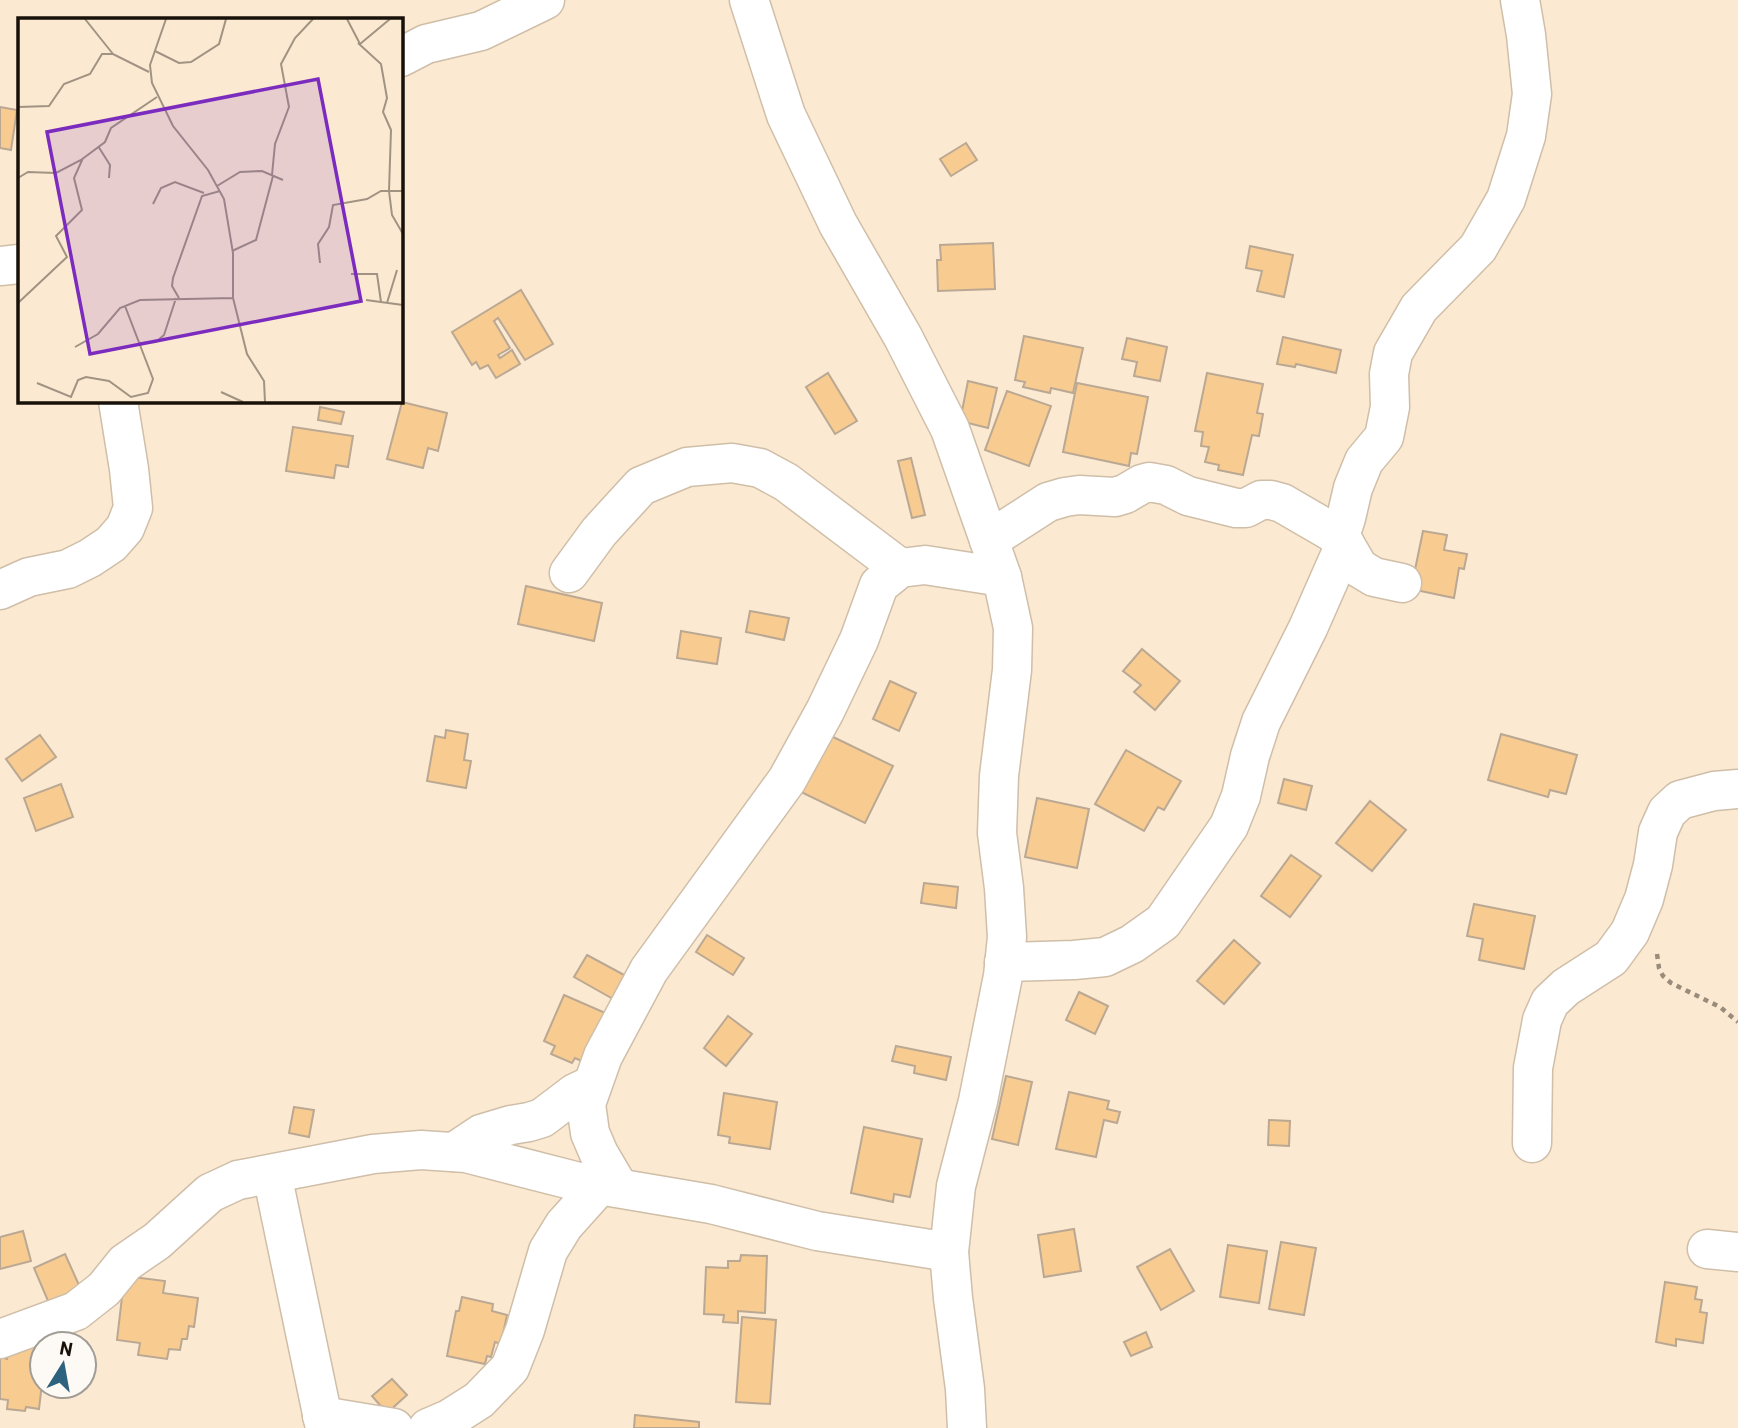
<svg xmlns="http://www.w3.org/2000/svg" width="1738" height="1428" viewBox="0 0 1738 1428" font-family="Barlow,sans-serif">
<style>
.building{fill:#f8cb91;stroke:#baa893;stroke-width:2}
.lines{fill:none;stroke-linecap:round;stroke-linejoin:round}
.minor-casing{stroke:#cfbea8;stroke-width:41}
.path{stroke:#998c7b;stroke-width:4.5;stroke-dasharray:5 5;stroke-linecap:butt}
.minor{stroke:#fff;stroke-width:38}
.inset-road{fill:none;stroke:#a09382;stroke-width:2}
.view{fill:#7b2cbf;fill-opacity:0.15;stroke:#7b2cbf;stroke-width:3.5}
.inset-edge{fill:none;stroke:#171109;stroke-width:3.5}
</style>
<rect width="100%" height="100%" fill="#fce9d2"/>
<g class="building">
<polygon points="0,107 17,110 11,150 0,148"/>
<polygon points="966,143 977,160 951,176 940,159"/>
<polygon points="993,243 995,289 938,291 937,260 941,260 940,245"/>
<polygon points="1250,246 1293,255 1284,297 1257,291 1262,271 1246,268"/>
<polygon points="521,290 553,344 525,360 498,318 494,321 510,348 498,355 500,358 512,350 520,364 496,378 488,365 480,369 476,362 472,365 452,332"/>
<polygon points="1024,336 1083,348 1073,393 1051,388 1050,393 1023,387 1025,382 1015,380"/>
<polygon points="1283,337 1341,350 1336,373 1296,364 1295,367 1277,364"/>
<polygon points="1127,338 1167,347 1160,381 1134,376 1137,362 1122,359"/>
<polygon points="828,373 857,421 835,434 806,387"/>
<polygon points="1207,373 1263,384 1257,413 1263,414 1259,436 1252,435 1243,475 1218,470 1219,465 1205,462 1209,447 1201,446 1203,432 1195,431"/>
<polygon points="968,381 997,388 988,428 960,421"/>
<polygon points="1077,383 1148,397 1137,454 1131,453 1129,466 1063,452"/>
<polygon points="1007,391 1051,406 1029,466 985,450"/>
<polygon points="402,402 447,413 438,451 428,448 423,468 387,459"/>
<polygon points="320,407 344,412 341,424 318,420"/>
<polygon points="293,427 353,436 348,467 336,465 334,478 286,471"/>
<polygon points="911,458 925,515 912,518 898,461"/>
<polygon points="1423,531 1447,535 1444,550 1467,554 1464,569 1459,568 1454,598 1411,589"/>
<polygon points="526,586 602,603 594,641 518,624"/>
<polygon points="750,611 789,618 784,640 746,632"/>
<polygon points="681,631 721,638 717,664 677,658"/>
<polygon points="1142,649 1180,681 1155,710 1134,692 1141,685 1123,671"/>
<polygon points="890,681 916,693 899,731 873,719"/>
<polygon points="446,730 468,734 464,760 471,761 466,788 427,781 435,736 445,738"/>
<polygon points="827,734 893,766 865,823 799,791"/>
<polygon points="1501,734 1577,755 1566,794 1550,790 1548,797 1488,780"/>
<polygon points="40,735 56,757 22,781 6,759"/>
<polygon points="1126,750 1181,781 1164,810 1158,807 1144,831 1095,804"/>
<polygon points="1284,779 1312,786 1306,810 1278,803"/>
<polygon points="61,784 73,817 36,831 24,798"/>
<polygon points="1037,798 1089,809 1077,868 1025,857"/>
<polygon points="1370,801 1406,830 1372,871 1336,843"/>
<polygon points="1291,855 1321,876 1290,917 1261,896"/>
<polygon points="924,883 958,887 956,908 921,903"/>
<polygon points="1474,904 1535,916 1524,969 1479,960 1483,939 1467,936"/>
<polygon points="707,935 744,958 733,975 696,952"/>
<polygon points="1234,940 1260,963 1224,1004 1197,981"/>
<polygon points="587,955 626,976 613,999 574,977"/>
<polygon points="1079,992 1108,1006 1095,1034 1066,1020"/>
<polygon points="564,995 610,1015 588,1064 575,1058 572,1063 551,1054 555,1046 544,1041"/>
<polygon points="728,1016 752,1034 726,1066 704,1048"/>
<polygon points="896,1046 951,1057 946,1080 914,1073 915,1066 892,1061"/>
<polygon points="1006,1076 1032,1082 1018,1145 992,1139"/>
<polygon points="1069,1092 1109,1101 1107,1109 1120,1112 1117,1123 1104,1120 1096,1157 1056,1149"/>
<polygon points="724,1093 777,1102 770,1149 729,1143 730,1137 718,1135"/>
<polygon points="294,1107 314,1110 309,1137 289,1133"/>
<polygon points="1269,1120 1290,1121 1289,1146 1268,1145"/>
<polygon points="864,1127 922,1139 910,1197 894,1194 893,1202 851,1193"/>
<polygon points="1074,1229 1081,1271 1044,1277 1038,1235"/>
<polygon points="23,1231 31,1261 0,1269 0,1237"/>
<polygon points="1281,1242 1316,1248 1304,1315 1269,1309"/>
<polygon points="1228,1245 1267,1251 1259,1303 1220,1297"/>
<polygon points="1170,1249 1194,1291 1161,1310 1137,1267"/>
<polygon points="65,1254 83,1294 51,1308 34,1268"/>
<polygon points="741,1255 767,1256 765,1313 738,1311 738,1323 723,1322 724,1315 704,1314 706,1267 728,1268 728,1261 740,1261"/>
<polygon points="133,1277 165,1281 163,1293 198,1298 194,1327 189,1326 187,1339 182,1339 180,1350 169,1349 167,1359 138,1355 140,1343 117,1340 124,1280"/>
<polygon points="1665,1282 1697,1287 1695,1299 1702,1300 1700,1312 1707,1313 1703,1343 1676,1339 1676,1346 1656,1342"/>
<polygon points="462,1297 493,1304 492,1311 507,1315 501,1344 495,1342 491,1357 487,1356 485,1364 447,1356 456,1311 459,1311"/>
<polygon points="742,1317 776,1320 770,1404 736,1402"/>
<polygon points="1146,1332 1152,1347 1131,1356 1124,1342"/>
<polygon points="9,1339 46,1344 42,1344 42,1383 39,1409 26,1407 25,1411 7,1409 8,1400 0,1399 0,1357 7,1359"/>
<polygon points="392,1379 407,1395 387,1413 372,1396"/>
<polygon points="635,1415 699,1422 699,1428 634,1428"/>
</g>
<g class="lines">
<defs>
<g id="minor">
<polyline points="749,0 786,115 838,224 903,337 950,429 1002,577 1013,628 1012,670 999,776 997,833 1004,888 1007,937 1003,976 978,1101 956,1186 949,1252 953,1298 965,1389 967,1428"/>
<polyline points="401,57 426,44 481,31 545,0"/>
<polyline points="0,266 19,264"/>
<polyline points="1339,539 1346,518 1353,488 1364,461 1384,437 1390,407 1389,374 1393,353 1419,308 1478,248 1506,199 1526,136 1532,94 1526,35 1520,0"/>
<polyline points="989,540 1048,502 1065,497 1079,495 1115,497 1125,494 1142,484 1149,482 1166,485 1188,496 1236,508 1246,508 1261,500 1271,500 1282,503 1332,532 1345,544 1359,568 1374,577 1402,583"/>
<polyline points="569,573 599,532 641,486 687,467 732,463 760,468 786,482 900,568"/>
<polyline points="0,590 29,577 68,569 90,558 111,544 125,528 133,508 129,469 118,401"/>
<polyline points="1004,962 1074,960 1105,957 1132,944 1163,922 1229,826 1241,796 1250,756 1261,722 1308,628 1345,544"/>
<polyline points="1532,1143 1533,1068 1542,1020 1550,1002 1566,987 1611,958 1630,932 1644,899 1653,865 1658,832 1667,812 1680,800 1714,791 1738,789"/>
<polyline points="454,1152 481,1134 511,1125 529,1122 542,1118 575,1093 592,1085"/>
<polyline points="272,1174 325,1428"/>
<polyline points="619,1188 599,1154 590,1133 586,1104 603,1056 649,970 787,780 825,711 859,640 879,585 900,568 925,565 1002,577"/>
<polyline points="1707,1249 1738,1252"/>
<polyline points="0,1339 76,1311 104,1289 125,1263 157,1241 210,1193 238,1180 373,1154 421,1150 466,1153 575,1181 711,1204 817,1231 949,1252"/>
<polyline points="322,1416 394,1428"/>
<polyline points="428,1428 449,1419 479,1400 510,1368 525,1330 548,1251 564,1225 600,1185"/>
</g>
</defs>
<use href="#minor" class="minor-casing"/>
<polyline class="path" points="1657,954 1659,968 1663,976 1671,983 1720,1007 1738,1022"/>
<use href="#minor" class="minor"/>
</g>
<g transform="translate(18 18)">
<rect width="385" height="385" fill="#fce9d2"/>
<path class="inset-road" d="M67 1 95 36M148 1 132 47 134 65 155 108 190 152 206 181 215 235V280L229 336 246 363 247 384M329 1 342 26 372 1M340 25 363 46 369 80 365 94 373 112 371 173 374 197 385 216M137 33 161 45 173 44 201 26 208 1M0 89 31 88 46 66 72 56 84 36H95L131 54M80 128 92 147 91 160M254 157 257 126 271 89 263 46 277 20 295 1M0 160 10 154 38 155 63 142 87 124 93 110 139 79M199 168 222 154 244 153 265 162M135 186 143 170 157 164 186 175M214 233 238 222 255 158M302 245 300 226 311 209 315 187 349 181 363 173H385M333 256H359L363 284M161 280 154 268 155 260 184 178 202 173M348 282 385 287M0 285 49 239 38 218 64 192 56 160 65 140M369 285 379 252M122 325 138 324 146 317 158 280M57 329 80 316 102 290 122 282 215 280M19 365 53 379 60 362 68 359 91 363 113 379 130 375 135 361 107 288M203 374 225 384"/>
<path class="view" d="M300 61 343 283 72 336 29 114Z"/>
<rect width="385" height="385" class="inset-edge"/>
</g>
<g transform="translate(63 1365) rotate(11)"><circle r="33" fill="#fdf9f4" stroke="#a19c96" stroke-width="2"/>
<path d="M0-5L12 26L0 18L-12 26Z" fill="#2d627e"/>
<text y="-10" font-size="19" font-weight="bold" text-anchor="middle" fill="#171109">N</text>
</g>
</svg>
